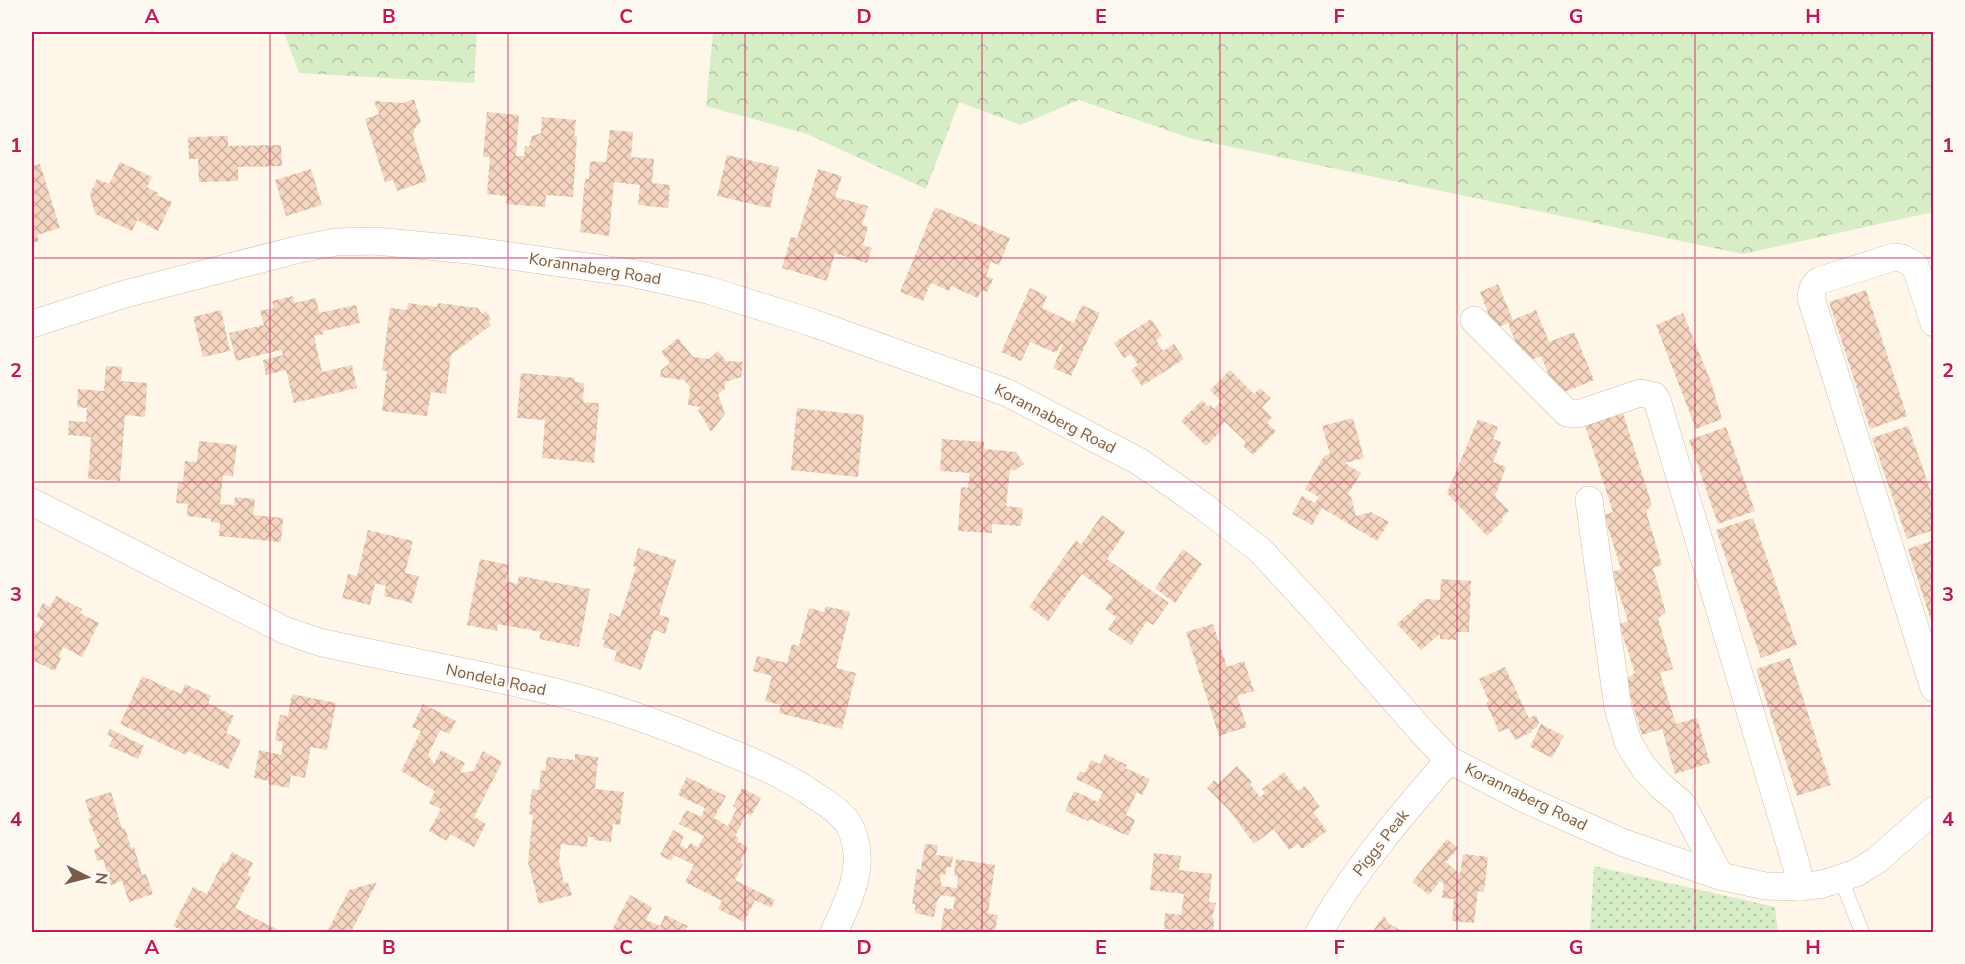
<svg xmlns="http://www.w3.org/2000/svg" width="1965" height="964" viewBox="0 0 1965 964" font-family="'Nunito Sans',sans-serif">
<style>
.grass{fill:url(#grass-dots)}
.forest{fill:url(#forest-crowns)}
.building{fill:url(#building-cross-hatch)}
.lines{fill:none;stroke-linecap:round;stroke-linejoin:round}
.service-casing{stroke:#d2bead;stroke-width:15}
.minor-casing{stroke:#d2bead;stroke-width:28}
.service{stroke:#fff;stroke-width:14}
.minor{stroke:#fff;stroke-width:27}
.grid{fill:none;stroke:#c2185b;stroke-width:1.5;stroke-opacity:0.55}
.labels{text-anchor:middle;dominant-baseline:central;stroke-width:4.5;stroke-linejoin:round;paint-order:stroke}
.street-label{font-size:16px;fill:#7b5c4a;stroke:#fffaf1}
.neatline{fill:none;stroke:#c2185b;stroke-width:2}
.grid-label{font-size:20px;text-anchor:middle;font-weight:bold;fill:#c2185b}
</style>
<defs>
<pattern id="grass-dots" width="8" height="8" patternUnits="userSpaceOnUse" patternTransform="scale(1.5)"><rect width="8" height="8" fill="#d6edc6"/><path d="M2 2h.1M6 6h.1" fill="none" stroke="#b3c3a3" stroke-width="1.8" stroke-linecap="round"/></pattern>
<pattern id="forest-crowns" width="20" height="18" patternUnits="userSpaceOnUse" patternTransform="scale(1.5)"><rect width="20" height="18" fill="#d6edc6"/><path d="M2 6a3 3 0 1 1 6 0M12 15a3 3 0 1 1 6 0" fill="none" stroke="#b3c3a3"/></pattern>
<pattern id="building-cross-hatch" width="8" height="8" patternUnits="userSpaceOnUse" patternTransform="scale(1.5)"><rect width="8" height="8" fill="#f5d5bf"/><path d="M0 0l8 8M0 8l8-8" fill="none" stroke="#cbb09d"/></pattern>
</defs>
<rect width="100%" height="100%" fill="#fef6e9"/>
<polygon class="grass" points="1594,866 1775,907 1778,932 1590,932"/>
<g class="forest">
<polygon points="284,32 477,32 474,83 299,73"/>
<polygon points="713,32 1933,32 1933,212 1743,254 1193,139 1079,100 1021,125 959,102 926,189 807,134 706,106"/>
</g>
<g class="building">
<polygon points="414,99 421,122 415,128 413,136 427,181 397,191 393,180 385,182 365,119 379,114 374,101 403,103"/>
<polygon points="487,112 519,115 516,156 524,156 525,146 529,147 532,136 541,133 542,117 576,120 574,136 577,136 573,197 546,195 545,207 506,204 507,196 487,194 490,157 483,157"/>
<polygon points="610,130 633,132 631,157 654,159 652,183 670,185 668,208 638,205 640,185 614,182 609,236 580,232 585,179 589,179 590,161 606,162"/>
<polygon points="228,136 228,146 281,145 282,166 238,167 238,181 199,182 198,159 189,159 188,137"/>
<polygon points="727,155 779,167 770,208 717,196"/>
<polygon points="32,158 34,165 40,164 60,228 37,235 39,241 32,243"/>
<polygon points="120,162 152,177 147,187 158,193 157,195 172,202 158,231 137,220 132,231 95,214 90,194 97,179 109,184"/>
<polygon points="311,169 322,205 286,216 275,180"/>
<polygon points="818,169 842,176 835,197 868,206 862,225 868,227 863,245 872,248 867,263 835,253 827,281 782,268 791,237 797,238"/>
<polygon points="935,207 1010,238 999,265 991,262 986,276 993,279 987,292 981,290 978,298 951,286 949,291 931,283 923,301 900,292"/>
<polygon points="1498,284 1513,320 1536,310 1549,342 1574,332 1594,380 1557,395 1541,356 1524,363 1508,323 1494,329 1480,292"/>
<polygon points="1030,288 1047,296 1042,308 1074,323 1082,305 1100,313 1071,376 1053,368 1063,345 1061,344 1056,353 1030,342 1021,361 1001,352"/>
<polygon points="1866,290 1907,416 1870,429 1829,302"/>
<polygon points="293,296 294,303 316,298 319,313 356,305 360,323 323,331 324,334 314,336 322,372 352,365 357,388 294,403 286,370 266,375 263,360 283,355 281,350 236,361 229,333 264,325 260,311 274,308 272,301"/>
<polygon points="408,303 437,307 438,303 478,308 482,314 486,311 491,319 488,321 491,325 451,355 446,394 431,392 427,416 382,411 387,371 382,370 390,308 407,310"/>
<polygon points="221,310 230,351 203,357 193,317"/>
<polygon points="1683,313 1711,382 1722,419 1696,429 1656,325"/>
<polygon points="1151,319 1162,336 1156,340 1163,351 1174,344 1184,359 1142,386 1131,370 1138,365 1131,354 1124,358 1114,343"/>
<polygon points="678,338 693,357 709,359 718,351 726,361 743,362 741,377 725,382 725,389 718,394 725,414 711,432 698,410 701,407 688,405 690,387 684,380 660,377 661,370 670,363 661,352"/>
<polygon points="106,366 122,367 121,381 147,383 145,417 125,415 120,481 88,479 91,437 68,435 69,421 86,422 87,408 77,407 78,389 104,391"/>
<polygon points="1230,370 1254,394 1260,388 1271,398 1262,407 1272,417 1267,423 1276,431 1253,455 1243,446 1246,442 1225,422 1219,428 1221,431 1206,446 1181,421 1202,400 1209,407 1210,405 1214,409 1221,401 1210,390"/>
<polygon points="521,373 575,378 575,382 584,383 583,402 599,403 594,463 542,458 545,420 517,418"/>
<polygon points="797,408 864,415 858,477 791,470"/>
<polygon points="1622,410 1652,505 1646,511 1662,565 1653,568 1666,613 1658,618 1673,669 1660,673 1676,724 1697,718 1710,763 1675,774 1662,729 1642,735 1625,679 1635,673 1619,624 1628,621 1612,572 1621,569 1604,515 1613,512 1584,422"/>
<polygon points="1353,418 1364,458 1345,463 1361,473 1348,494 1351,497 1356,516 1371,512 1389,522 1377,541 1322,508 1312,525 1292,514 1302,496 1315,503 1319,497 1305,489 1324,456 1330,454 1322,426"/>
<polygon points="1478,419 1498,427 1493,439 1501,442 1493,462 1506,467 1495,496 1509,511 1501,519 1503,521 1487,536 1447,493"/>
<polygon points="1908,426 1934,500 1934,530 1907,539 1872,438"/>
<polygon points="1726,427 1755,511 1718,524 1689,440"/>
<polygon points="942,439 984,442 984,449 1016,452 1024,464 1014,471 1010,469 1006,506 1023,508 1021,526 992,524 992,533 958,531 961,487 968,488 970,473 940,471"/>
<polygon points="199,441 237,445 233,476 223,475 220,504 234,505 235,497 255,499 253,515 283,518 281,542 219,536 220,523 211,522 211,519 187,516 188,504 176,503 178,482 183,482 185,461 197,462"/>
<polygon points="1102,515 1125,532 1107,559 1169,603 1153,625 1147,621 1131,645 1108,629 1116,617 1105,609 1113,597 1082,574 1048,621 1029,607 1076,540 1081,545"/>
<polygon points="1753,518 1797,645 1761,658 1716,530"/>
<polygon points="368,530 413,541 405,573 419,576 412,603 384,596 386,586 375,583 370,605 342,598 348,574 357,576"/>
<polygon points="1934,540 1934,627 1933,627 1908,549"/>
<polygon points="638,548 676,560 659,615 670,618 665,634 654,630 641,670 614,661 617,651 603,647 605,640 602,639 610,613 620,617 636,567 633,566"/>
<polygon points="1183,549 1202,564 1175,603 1155,588"/>
<polygon points="480,559 509,565 506,581 517,584 519,576 590,589 579,647 539,639 541,632 498,624 497,631 467,625"/>
<polygon points="1441,579 1471,581 1469,632 1456,632 1456,640 1440,639 1440,634 1421,650 1397,624 1425,599 1440,600"/>
<polygon points="56,596 82,609 80,613 99,623 82,657 63,647 59,656 61,658 55,671 32,660 32,629 38,632 44,621 36,617 43,603 50,607"/>
<polygon points="826,606 850,612 836,668 856,673 842,729 779,713 781,705 765,701 772,676 753,671 757,656 787,663 792,644 799,646 809,608 824,612"/>
<polygon points="1213,624 1227,667 1244,661 1254,691 1237,696 1247,727 1219,736 1186,632"/>
<polygon points="1790,658 1831,785 1797,796 1756,669"/>
<polygon points="1505,667 1529,718 1536,715 1539,723 1537,727 1531,730 1532,732 1515,740 1509,728 1499,732 1486,703 1489,701 1479,679"/>
<polygon points="142,676 181,694 185,684 211,696 208,703 234,716 226,733 241,740 228,769 188,751 186,755 120,724"/>
<polygon points="292,694 336,703 327,750 311,747 305,778 291,775 289,788 268,784 269,781 254,778 259,750 281,755 283,742 275,740 280,715 288,716"/>
<polygon points="423,704 456,721 449,734 441,730 437,736 428,755 434,764 441,750 465,763 460,773 473,771 483,751 502,762 474,817 486,824 474,847 450,834 447,841 429,831 441,809 429,803 435,791 401,771 421,731 412,727"/>
<polygon points="1541,724 1564,736 1552,758 1530,747"/>
<polygon points="110,729 144,746 138,759 109,746 113,738 107,735"/>
<polygon points="575,754 598,757 595,789 624,792 620,825 613,824 611,842 594,840 594,837 588,837 587,847 561,844 559,861 564,883 568,882 572,895 539,904 528,862 533,815 529,814 532,789 539,790 541,770 545,771 547,757 575,760"/>
<polygon points="1105,754 1127,765 1125,768 1150,779 1142,795 1137,792 1126,815 1135,820 1128,836 1090,819 1088,821 1065,811 1074,791 1098,802 1103,792 1076,779 1080,771 1085,773 1091,760 1100,764"/>
<polygon points="1237,766 1252,782 1250,784 1260,797 1265,793 1262,789 1284,772 1298,791 1305,786 1320,807 1313,812 1327,831 1302,849 1298,844 1289,850 1274,829 1254,844 1229,810 1207,788 1214,780 1218,784"/>
<polygon points="687,777 726,796 714,818 728,826 737,808 733,806 742,788 761,798 751,816 747,813 735,836 739,838 737,841 748,847 740,862 743,864 735,880 775,900 771,908 755,900 744,922 718,909 722,901 685,882 694,865 674,855 671,861 660,855 673,830 684,836 680,845 687,849 690,843 698,847 704,836 679,824 686,810 701,817 705,808 678,795"/>
<polygon points="111,792 122,829 125,828 131,848 134,847 142,875 146,874 153,894 129,902 122,881 111,885 103,859 97,861 94,849 100,847 88,818 91,818 85,800"/>
<polygon points="1447,839 1458,848 1446,862 1460,874 1463,854 1488,857 1484,892 1478,891 1474,923 1452,921 1454,899 1442,898 1444,884 1440,881 1429,895 1412,882"/>
<polygon points="925,844 938,845 936,855 953,857 951,867 947,867 945,875 941,874 940,880 942,886 957,888 958,876 954,876 956,859 995,865 988,914 998,915 995,932 954,932 941,930 944,908 953,909 955,897 941,895 937,901 934,917 915,913 915,904 912,904 917,869 921,870"/>
<polygon points="232,852 253,863 247,875 251,877 235,908 278,930 277,932 185,932 173,926 193,887 207,894 223,862 226,864"/>
<polygon points="1154,853 1181,856 1179,870 1212,874 1209,902 1216,903 1212,917 1214,919 1213,932 1179,932 1180,930 1164,929 1165,913 1181,915 1184,894 1150,890"/>
<polygon points="377,882 351,932 327,932 349,890"/>
<polygon points="630,895 652,907 646,920 660,926 665,915 688,926 685,931 689,932 611,932"/>
<polygon points="1384,916 1389,924 1404,932 1372,932"/>
</g>
<g class="lines">
<defs>
<polyline id="service" points="1841,879 1862,932"/>
<g id="minor">
<polyline points="1474,320 1567,413 1578,414 1640,393 1654,396 1657,400 1797,868 1799,887"/>
<path d="M1934 323 1915 265 1902 258 1894 257 1821 280C1813 284 1812 290 1811 298L1934 688"/>
<polyline points="32,324 125,294 300,249 336,242 375,241 469,250 631,273 708,290 810,322 1008,393 1140,462 1203,506 1260,550 1319,614 1424,734 1449,760 1527,800 1624,843 1720,876 1765,886 1799,887 1823,884 1856,873 1877,860 1934,810"/>
<polyline points="1589,500 1618,708 1628,742 1644,768 1661,786 1682,804 1720,876"/>
<path d="M32 502 284 630 319 642C398 660 480 673 559 693 611 706 663 725 714 746 747 759 781 773 811 793 826 803 844 813 851 829 867 865 849 900 834 932"/>
<path d="M1319 932C1355 869 1402 814 1449 760"/>
</g>
</defs>
<use href="#service" class="service-casing"/>
<use href="#minor" class="minor-casing"/>
<use href="#service" class="service"/>
<use href="#minor" class="minor"/>
</g>
<path class="grid" d="M270 32V932M508 32V932M745 32V932M982 32V932M1220 32V932M1457 32V932M1695 32V932M32 258H1934M32 482H1934M32 706H1934"/>
<g class="labels">
<g class="street-label">
<text transform="translate(595 269) rotate(9)">Korannaberg Road</text>
<text transform="translate(1055 419) rotate(27)">Korannaberg Road</text>
<text transform="translate(496 680) rotate(12)">Nondela Road</text>
<text transform="translate(1526 797) rotate(26)">Korannaberg Road</text>
<text transform="translate(1381 843) rotate(-52)">Piggs Peak</text>
</g>
</g>
<rect width="1965" height="964" fill="none" stroke="#fffaf1" stroke-width="66"/>
<g transform="translate(87 877) rotate(96)" stroke="#fffaf1" stroke-width="4.5" paint-order="stroke">
<path d="M0-4.5L10 22L0 15L-10 22Z" fill="#7b5c4a"/>
<text y="-9" font-size="16" font-weight="bold" text-anchor="middle" fill="#7b5c4a">N</text>
</g>
<rect x="33" y="33" width="1899" height="898" class="neatline"/>
<g class="grid-label">
<text x="152" y="23">A</text>
<text x="389" y="23">B</text>
<text x="626" y="23">C</text>
<text x="864" y="23">D</text>
<text x="1101" y="23">E</text>
<text x="1339" y="23">F</text>
<text x="1576" y="23">G</text>
<text x="1813" y="23">H</text>
<text x="16" y="152">1</text>
<text x="1948" y="152">1</text>
<text x="16" y="377">2</text>
<text x="1948" y="377">2</text>
<text x="16" y="601">3</text>
<text x="1948" y="601">3</text>
<text x="16" y="826">4</text>
<text x="1948" y="826">4</text>
<text x="152" y="954">A</text>
<text x="389" y="954">B</text>
<text x="626" y="954">C</text>
<text x="864" y="954">D</text>
<text x="1101" y="954">E</text>
<text x="1339" y="954">F</text>
<text x="1576" y="954">G</text>
<text x="1813" y="954">H</text>
</g>
</svg>
